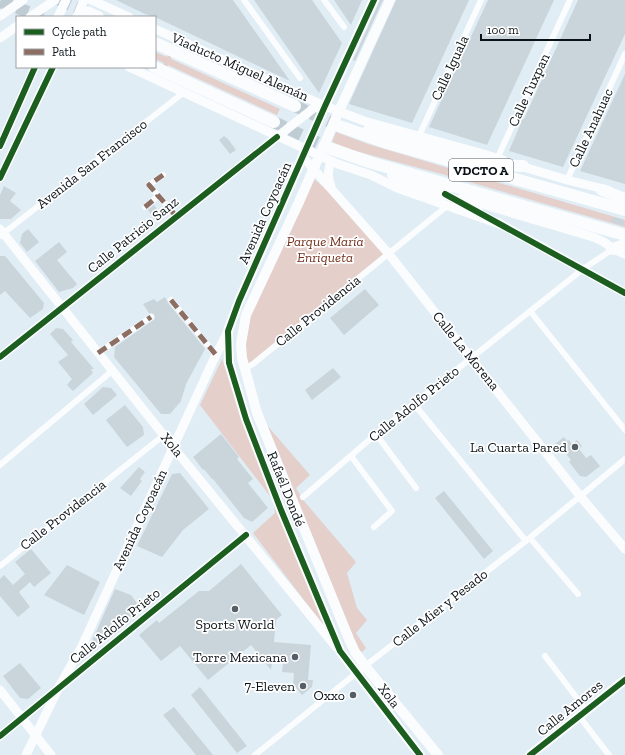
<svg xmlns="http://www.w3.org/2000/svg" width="625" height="755" viewBox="0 0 625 755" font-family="'Zilla Slab',serif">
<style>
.green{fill:#e4cfcb}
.building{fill:#cad5db}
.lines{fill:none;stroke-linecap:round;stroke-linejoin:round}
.highway-tunnel{stroke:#c0ccd4;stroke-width:12;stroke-dasharray:12 6;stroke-linecap:butt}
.street{stroke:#fafcfe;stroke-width:6}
.secondary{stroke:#fafcfe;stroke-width:9}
.primary{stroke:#fafcfe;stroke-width:10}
.highway{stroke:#fafcfe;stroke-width:12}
.quiet{stroke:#8d6e63;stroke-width:5;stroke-dasharray:10 5;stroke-linecap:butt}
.cycleway-casing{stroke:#fff;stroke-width:8}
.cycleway{stroke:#1b5e20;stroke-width:6}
.poi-dot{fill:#555f65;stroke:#fff;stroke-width:1.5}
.labels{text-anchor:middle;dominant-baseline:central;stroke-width:3.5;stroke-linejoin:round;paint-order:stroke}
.shield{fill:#fff;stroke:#54595d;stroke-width:1}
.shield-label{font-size:13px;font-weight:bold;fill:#0a1217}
.street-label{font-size:14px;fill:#0a1217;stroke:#fff}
.park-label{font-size:14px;font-style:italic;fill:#72301d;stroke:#fff}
.poi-label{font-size:14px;fill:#0a1217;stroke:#fff;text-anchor:end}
</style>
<rect width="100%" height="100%" fill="#e0edf5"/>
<g class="green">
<polygon points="155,52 167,57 168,55 171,57 171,59 280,109 277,115 168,65 167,67 163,65 164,63 155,59"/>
<polygon points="336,132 368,144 468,174 468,172 473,174 473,175 625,220 625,227 445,175 352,150 332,142"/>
<polygon points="313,178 329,192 386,253 253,362 247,365 245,349 251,309"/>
<polygon points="222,359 280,515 329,633 253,533 275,513 273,500 200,405"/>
<polygon points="259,416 310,475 296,488 304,501 356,562 347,573 357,608 367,620 356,633 366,648 360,654"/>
</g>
<g class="building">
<polygon points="116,0 233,0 290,81 155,17 145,14"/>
<polygon points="254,0 312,0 342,43 319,93"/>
<polygon points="334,0 362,0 351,25"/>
<polygon points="380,0 383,0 355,61 353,60"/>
<polygon points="396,0 469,0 412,123 349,104"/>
<polygon points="488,0 554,0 487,145 429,127"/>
<polygon points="578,0 625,0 625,34 563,167 509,151 523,118 524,119"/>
<polygon points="625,74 625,184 580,171"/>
<polygon points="224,136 228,139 236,150 230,154 219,140"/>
<polygon points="4,186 16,193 10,201 21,210 11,219 0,219 0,195"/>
<polygon points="154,205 162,216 156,221 148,210"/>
<polygon points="613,217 624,220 623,226 611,222"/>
<polygon points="28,229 39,242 27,252 20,243 22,234"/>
<polygon points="59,242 67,252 57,260 77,284 73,288 59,292 35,261"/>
<polygon points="0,256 5,256 44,303 43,309 30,318 5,291 0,295"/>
<polygon points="365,289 379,305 344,335 330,318"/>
<polygon points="165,297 168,303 205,349 186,384 181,401 170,414 161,414 114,357 115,347 155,319 154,314 149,313 143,304 154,299 157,302"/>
<polygon points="56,328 63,329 73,340 71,342 94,369 91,369 93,373 73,391 67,385 72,379 58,362 68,355 50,334"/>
<polygon points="333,368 341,377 312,400 305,390"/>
<polygon points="103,387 111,388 117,395 93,415 84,404"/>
<polygon points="125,405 143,427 144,435 127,447 106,420"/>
<polygon points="221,434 239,457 237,459 253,479 248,483 268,508 252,522 244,518 213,479 212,479 204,469 203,470 193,457"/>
<polygon points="564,437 567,441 569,440 572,444 577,440 582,446 579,449 586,458 591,455 600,466 586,477 580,476 569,462 571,460 564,451 561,453 555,444"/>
<polygon points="139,467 145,472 140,479 142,481 131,496 120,488"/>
<polygon points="180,473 209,509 183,530 162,557 137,546 172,474"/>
<polygon points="444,491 493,551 484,559 435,498"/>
<polygon points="31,549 51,573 34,587 30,582 19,592 30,607 18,617 0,596 0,579 4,575 13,585 25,574 15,562"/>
<polygon points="241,564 282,615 276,620 274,642 311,645 308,680 313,680 312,687 302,695 293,684 294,673 282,672 283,663 272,662 271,670 251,645 208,680 180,646 161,661 139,635 157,620 159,623 199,591 209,591"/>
<polygon points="67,565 100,582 84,615 44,595"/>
<polygon points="115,589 131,595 141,609 88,650"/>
<polygon points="20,663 41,688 28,699 20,698 3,676"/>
<polygon points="200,687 247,746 237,753 191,695"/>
<polygon points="174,707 213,755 196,755 163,715"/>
</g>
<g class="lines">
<g class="highway-tunnel">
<polyline points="59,0 87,12"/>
<polyline points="0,2 43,17"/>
<polyline points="295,106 339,126"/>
<polyline points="274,122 329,148"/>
</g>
<g class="street">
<polyline points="244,0 300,78"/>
<polyline points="324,0 344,27"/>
<polyline points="419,136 481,0"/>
<polyline points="497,159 570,0"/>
<polyline points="163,175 149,185 176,216"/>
<polyline points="567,180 625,54"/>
<polyline points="145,207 158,196"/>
<polyline points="0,236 183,93"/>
<polyline points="171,300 216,355"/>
<polyline points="530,311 625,430"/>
<polyline points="98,353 151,317"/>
<polyline points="244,369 253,364 447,206"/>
<polyline points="414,404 526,541"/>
<polyline points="376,434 416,488"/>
<polyline points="351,456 392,511 374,527"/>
<polyline points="0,465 112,371"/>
<polyline points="303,497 376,434 583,269 613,249"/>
<polyline points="530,538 578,594"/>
<polyline points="0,566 164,435"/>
<polyline points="545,656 586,710"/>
<polyline points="579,716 609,755"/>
<polyline points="255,755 365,666 526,541 625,459"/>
</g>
<g class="secondary">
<polyline points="91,0 129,17"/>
<polyline points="0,16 23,0"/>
<polyline points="30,17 55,0"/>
<polyline points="58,17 66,0"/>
<polyline points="77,17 84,0"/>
<polyline points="155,29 325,106 364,121 480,153 503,160"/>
<polyline points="0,38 17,26"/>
<polyline points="129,67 338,164 371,175 397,188 502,225"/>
<polyline points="0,146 35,67"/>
<polyline points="303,157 388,253 580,496 625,549"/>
<polyline points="517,165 567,180 608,190"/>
<polyline points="0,178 53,67"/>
<path d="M331 186C327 177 328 170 331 161"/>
<polyline points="445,194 479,212"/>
<polyline points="462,198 593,237 604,242 613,249 625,254"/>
<polyline points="497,222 625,293"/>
<polyline points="0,229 173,447 336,647"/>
<polyline points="0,357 282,133 314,108 325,106"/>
<polyline points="0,690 51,755"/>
<polyline points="0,736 246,535"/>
<polyline points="26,755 59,687 82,646 212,363 228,331"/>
</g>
<g class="primary">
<polyline points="374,0 325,106 239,301 228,331 229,363 246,419 281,510 340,651 420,755"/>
<polyline points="390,0 339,111 299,202 246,315 241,344 242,358 257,413 349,639 355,652 365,666 438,755"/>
<polyline points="530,755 625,680"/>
</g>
<g class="highway">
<polyline points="87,12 98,17"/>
<polyline points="155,43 295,106"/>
<polyline points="154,67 274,122"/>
<polyline points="339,126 387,143 625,210"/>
<path d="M368 131C383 132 398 136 413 140 446 151 488 166 523 166"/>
<polyline points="329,148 369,162 625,235"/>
<polyline points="393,175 415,185 445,194"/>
<polyline points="602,190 625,199"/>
<polyline points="613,249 621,246 625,245"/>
</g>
<g class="quiet">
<polyline points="163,175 149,185 176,216"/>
<polyline points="145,207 158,196"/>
<polyline points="171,300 216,355"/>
<polyline points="98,353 151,317"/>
</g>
<defs>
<g id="cycleway">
<polyline points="374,0 325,106 239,301 228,331 229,363 246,419 281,510 340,651 420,755"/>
<polyline points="0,146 35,67"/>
<polyline points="0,178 53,67"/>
<polyline points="445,194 625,293"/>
<polyline points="0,357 277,137"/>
<polyline points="0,736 246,535"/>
<polyline points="530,755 625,680"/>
</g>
</defs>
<use href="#cycleway" class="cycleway-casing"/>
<use href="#cycleway" class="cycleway"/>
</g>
<g class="poi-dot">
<circle cx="575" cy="447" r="4"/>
<circle cx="235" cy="609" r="4"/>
<circle cx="295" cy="657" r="4"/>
<circle cx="303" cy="686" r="4"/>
<circle cx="353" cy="695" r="4"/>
</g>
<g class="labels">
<rect class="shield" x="449" y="159" width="64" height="22" rx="3"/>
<g class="shield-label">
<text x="481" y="170">VDCTO A</text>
</g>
<g class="street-label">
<text transform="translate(240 67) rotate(24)">Viaducto Miguel Alemán</text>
<text transform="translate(450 68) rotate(-65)">Calle Iguala</text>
<text transform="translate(529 90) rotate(-65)">Calle Tuxpan</text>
<text transform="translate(591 128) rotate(-65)">Calle Anahuac</text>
<text transform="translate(92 164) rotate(-38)">Avenida San Francisco</text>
<text transform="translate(265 213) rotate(-66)">Avenida Coyoacán</text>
<text transform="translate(133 235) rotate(-39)">Calle Patricio Sanz</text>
<text transform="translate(318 311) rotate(-39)">Calle Providencia</text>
<text transform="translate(466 351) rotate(51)">Calle La Morena</text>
<text transform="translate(414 404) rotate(-39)">Calle Adolfo Prieto</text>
<text transform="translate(172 445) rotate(51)">Xola</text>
<text transform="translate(286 489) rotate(68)">Rafaél Dondé</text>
<text transform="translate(63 515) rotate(-38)">Calle Providencia</text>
<text transform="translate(140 520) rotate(-65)">Avenida Coyoacán</text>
<text transform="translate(440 608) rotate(-38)">Calle Mier y Pesado</text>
<text transform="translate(115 626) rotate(-39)">Calle Adolfo Prieto</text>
<text transform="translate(389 696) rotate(52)">Xola</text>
<text transform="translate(570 708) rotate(-39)">Calle Amores</text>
</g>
<g class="park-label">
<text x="325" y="241">Parque María<tspan x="325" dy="16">Enriqueta</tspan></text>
</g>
<g class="poi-label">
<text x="567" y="447">La Cuarta Pared</text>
<text x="235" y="624" text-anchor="middle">Sports World</text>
<text x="287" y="657">Torre Mexicana</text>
<text x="295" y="686">7-Eleven</text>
<text x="345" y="695">Oxxo</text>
</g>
</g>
<rect x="16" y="16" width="140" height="52" fill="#ffffff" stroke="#9da0a2"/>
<rect x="24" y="29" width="20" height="6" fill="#1b5e20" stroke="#9da0a2"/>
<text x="52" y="36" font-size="12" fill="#0a1217">Cycle path</text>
<rect x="24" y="49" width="20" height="6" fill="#8d6e63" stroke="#9da0a2"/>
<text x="52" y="56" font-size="12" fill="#0a1217">Path</text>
<path d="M481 34v6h109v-6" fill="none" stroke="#0a1217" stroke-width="2"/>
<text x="487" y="34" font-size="12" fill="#0a1217" stroke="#ffffff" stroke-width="3" paint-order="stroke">100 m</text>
</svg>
